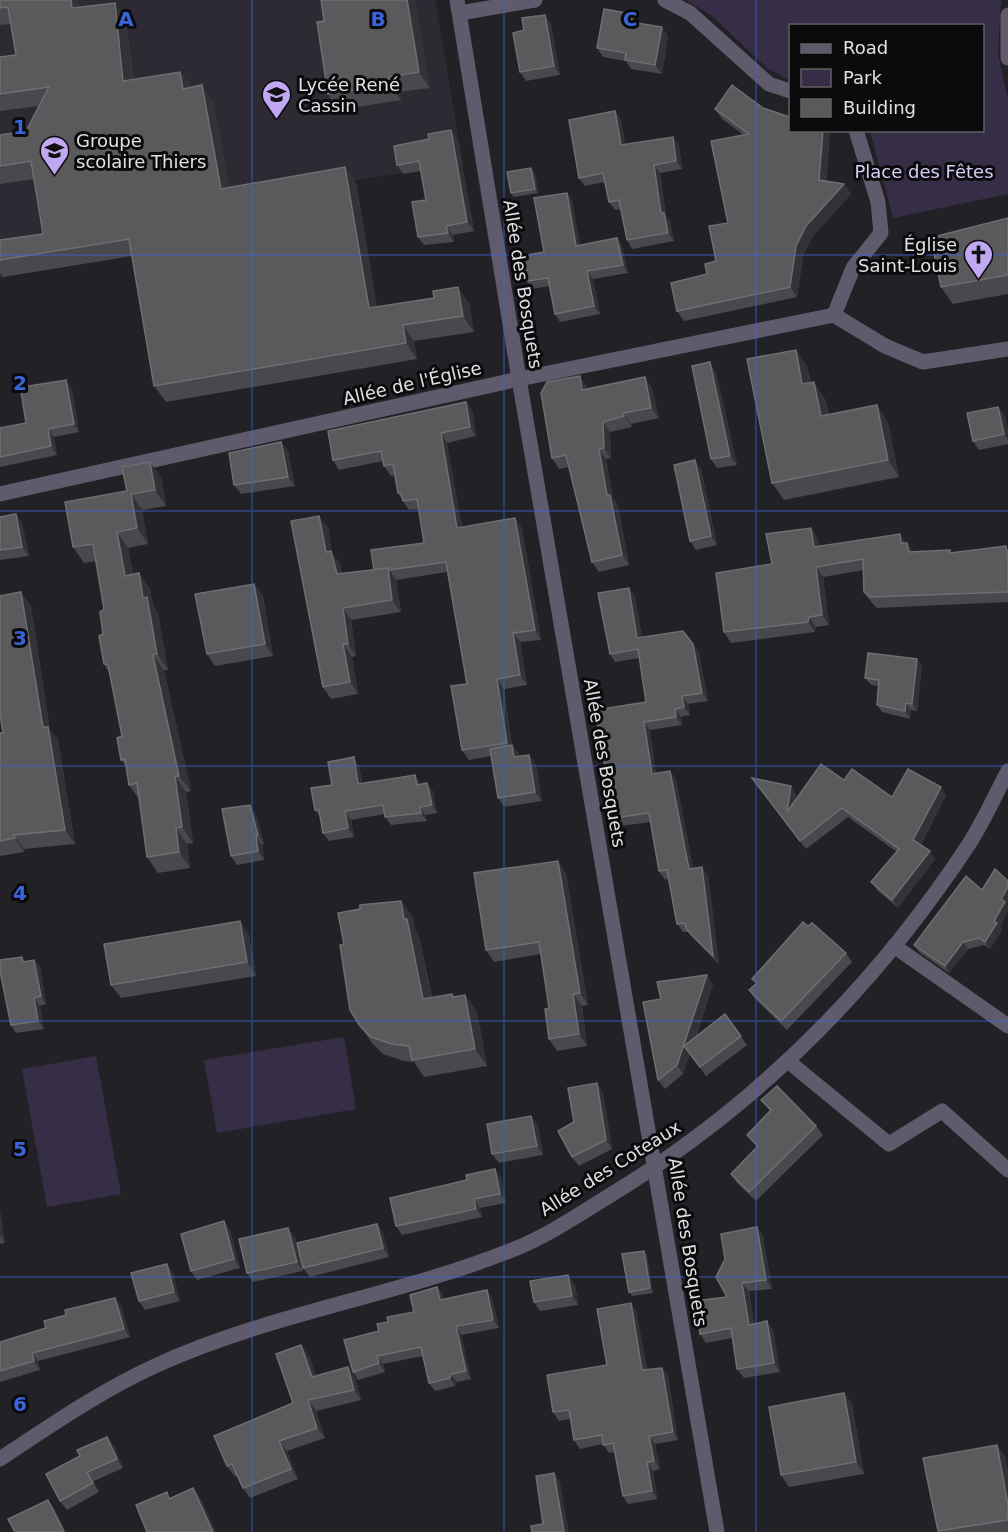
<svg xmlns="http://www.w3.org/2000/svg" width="1008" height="1532" viewBox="0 0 1008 1532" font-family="'DejaVu Sans',sans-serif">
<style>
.built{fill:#2d2a33}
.green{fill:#362e47}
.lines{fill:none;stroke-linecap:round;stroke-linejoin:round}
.street{stroke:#605a6d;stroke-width:15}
.wall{fill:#49484c}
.shaded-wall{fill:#333236}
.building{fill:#5a595c;stroke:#6f6e71;stroke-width:1.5}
.grid{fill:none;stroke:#3a64da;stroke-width:1.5;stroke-opacity:0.55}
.labels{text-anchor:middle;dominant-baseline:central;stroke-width:6;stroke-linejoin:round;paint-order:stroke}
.poi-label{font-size:18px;fill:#e0dfe2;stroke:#0b0b0d;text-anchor:start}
.park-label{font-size:18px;fill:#d9ccf6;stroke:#0b0b0d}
.street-label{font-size:18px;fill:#e0dfe2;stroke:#0b0b0d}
.grid-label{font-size:20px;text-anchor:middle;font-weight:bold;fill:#3a64da;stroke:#0b0b0d;stroke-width:6;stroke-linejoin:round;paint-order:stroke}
</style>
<rect width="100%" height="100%" fill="#222125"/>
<polygon class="built" points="0,0 435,0 463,164 117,216 124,257 0,278"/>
<g class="green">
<polygon points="686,0 1001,0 998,54 1008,100 1008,194 893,218 870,131 982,130 982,26 790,26 790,81 767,68 712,16"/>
<polygon points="344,1037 356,1109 217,1133 204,1060"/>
<polygon points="96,1056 121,1194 47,1207 22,1069"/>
</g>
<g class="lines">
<g class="street">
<polyline points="457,0 519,379 717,1532"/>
<polyline points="665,0 690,13 769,84 790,91"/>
<polyline points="460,13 535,0"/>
<polyline points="1008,15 1008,58"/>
<polyline points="834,315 853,268 881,233 878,202 856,130"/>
<polyline points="0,494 519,379 834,315 885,346 923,362 1008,349"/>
<polyline points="894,946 1008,1026"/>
<polyline points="789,1062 889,1144 942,1111 1008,1170"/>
<path d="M0 1459C51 1425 102 1390 157 1365 271 1313 397 1296 512 1250 548 1236 583 1212 617 1191 759 1103 877 984 969 844 984 821 995 795 1008 771"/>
</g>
</g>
<g class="wall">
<polygon points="0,0 80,7 126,19 133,80 180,72 191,87 213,101 229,187 345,167 356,183 377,307 469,303 474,332 414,341 417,359 166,402 154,386 132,256 3,277 0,273 0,240 43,234 34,179 0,184 0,135 26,131 39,106 0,111 0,57 16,55 11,24 0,25"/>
<polygon points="415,0 430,88 399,92 401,100 338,110 328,94"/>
<polygon points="545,15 551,24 560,75 526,81 520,72 524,30"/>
<polygon points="639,23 662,27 668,36 662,74 631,69 626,61 603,57 597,48"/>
<polygon points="715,109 790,130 830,130 826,182 844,184 851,194 813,236 803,256 797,297 684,321 677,311 707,274 716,261 728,223 744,135 722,119"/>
<polygon points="615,111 621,120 625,144 679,145 682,169 660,173 666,215 670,221 674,241 632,249 627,240 621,209 615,210 609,202 605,182 585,186 579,178"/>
<polygon points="451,130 457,138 474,231 453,235 454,242 424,245 418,237 426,200 421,171 403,174 397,165 429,139"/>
<polygon points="535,173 538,193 514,197 511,193"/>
<polygon points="572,200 580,246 617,238 622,246 628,273 593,279 600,314 560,322 555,314 550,286 532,289 527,281"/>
<polygon points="1008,218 1008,294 953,304 941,287"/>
<polygon points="807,366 811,383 825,399 829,414 888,422 899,477 784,500 772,483"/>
<polygon points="716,372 737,465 717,468 711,459"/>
<polygon points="587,386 587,389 652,388 659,418 631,424 632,427 610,432 611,458 606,459 613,499 618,505 629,565 599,572 592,562 569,467 559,469 552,458"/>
<polygon points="72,389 79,432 54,437 57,455 0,467 0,428 26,423"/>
<polygon points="466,402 473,412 476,436 447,443 462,527 522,528 541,640 520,642 527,685 504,689 512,745 519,754 519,757 536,764 542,801 504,807 498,798 491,756 469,760 462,750 467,684 447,572 396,580 401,612 351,620 356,656 352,657 358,694 331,699 323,687 319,516 328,528 332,553 340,564 342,573 374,570 424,543 419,509 409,510 398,493 395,475 391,476 384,466 383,461 339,470 333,460"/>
<polygon points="998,407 1005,416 1008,432 1008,444 979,450 973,441"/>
<polygon points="281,442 288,451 295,486 241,494 234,485"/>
<polygon points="150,462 161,478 166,506 142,510 148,544 128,548 133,574 139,573 150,589 153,605 158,613 168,670 164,670 191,791 186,792 193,843 187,844 190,868 158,873 147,857 139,799 129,785 126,766 121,760 122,736 110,674 104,664 103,634 104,609 96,561 84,563 73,547 127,491"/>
<polygon points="701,469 717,545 696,550 690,541"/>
<polygon points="0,517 22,523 29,556 0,560"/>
<polygon points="811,528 818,539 819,546 907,543 913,552 952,553 1008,549 1008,602 877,608 872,603 864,592 864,570 823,577 829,625 816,627 815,632 731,643 724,632 772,564"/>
<polygon points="254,584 263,596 273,656 215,666 207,654"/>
<polygon points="635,596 642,638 699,652 708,701 688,704 690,715 681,717 682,725 650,730 656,774 670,771 676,780 693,868 708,875 719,964 692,937 688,932 683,932 677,924 668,879 665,880 659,871 651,822 620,826 614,818 646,702 639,658 615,662 610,654"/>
<polygon points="31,606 50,730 58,740 75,844 24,849 24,852 0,856 0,733 3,733"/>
<polygon points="922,666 917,711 911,710 910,719 882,712 877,705 878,686 871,685 865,678"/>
<polygon points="359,766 362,783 421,784 433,791 437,813 425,815 427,821 391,825 385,817 384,814 351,820 354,837 329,841 323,833 321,818 315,810 332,785"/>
<polygon points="844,780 892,797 946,795 921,845 935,859 898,908 877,890 871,882 897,852 848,817 806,849 758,786 796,794 795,800"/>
<polygon points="256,814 264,844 262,845 264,860 237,865 231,856"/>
<polygon points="566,873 588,1005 582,1006 587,1046 557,1051 549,1039 549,1008 541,954 494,962 486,950"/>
<polygon points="982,890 1007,904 1000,927 1002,930 990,949 984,945 968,949 949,973 919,952 914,945"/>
<polygon points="401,901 413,918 415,929 419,936 432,997 455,997 465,995 477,1012 487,1066 424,1077 414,1062 404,1061 383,1054 372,1043 360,1026 344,944"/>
<polygon points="240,921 249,935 256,976 121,998 111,985"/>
<polygon points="808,926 846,953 852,962 787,1030 755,999 749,990 756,984 752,979"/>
<polygon points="1,960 25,961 34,960 40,967 46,1004 40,1006 44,1029 16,1033 11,1025"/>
<polygon points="713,984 696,1037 725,1014 747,1045 706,1076 690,1054 683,1074 665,1089 658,1080 661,999"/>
<polygon points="597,1083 603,1093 612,1149 579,1166 572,1157 574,1122"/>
<polygon points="761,1100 816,1126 823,1135 756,1201 737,1183 731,1174 757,1147 747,1135 770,1111"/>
<polygon points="538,1125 543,1155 499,1163 492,1154"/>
<polygon points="495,1169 501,1177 506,1203 480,1208 482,1217 402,1235 396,1226 467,1180"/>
<polygon points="0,1212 5,1243 0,1244"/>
<polygon points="224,1221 230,1230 240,1268 197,1280 191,1271"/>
<polygon points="377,1224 383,1233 389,1257 310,1277 303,1268"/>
<polygon points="757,1227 763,1236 772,1289 749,1291 754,1324 773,1330 780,1372 744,1378 737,1369 732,1338 706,1343 700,1334 727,1297"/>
<polygon points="295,1237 303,1271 253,1282 247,1273"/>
<polygon points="644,1251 647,1255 653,1293 632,1296 629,1292"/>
<polygon points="173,1273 180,1301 145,1310 139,1301"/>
<polygon points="575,1284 578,1305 540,1311 534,1302"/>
<polygon points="437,1287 443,1295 444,1299 487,1290 492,1298 499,1328 461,1335 471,1379 457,1382 455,1386 435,1391 429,1383 423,1356 383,1364 385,1372 358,1380 353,1372 379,1331 388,1322 414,1312"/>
<polygon points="115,1298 121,1306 130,1337 38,1361 40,1370 0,1382 0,1342 46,1328 66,1315"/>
<polygon points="631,1303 636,1311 647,1370 662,1368 668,1376 678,1440 655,1444 660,1469 653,1471 657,1499 628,1504 623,1496 615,1452 609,1453 603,1444 580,1449 574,1440 571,1419 559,1421 553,1412 607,1365"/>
<polygon points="309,1356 316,1376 355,1377 361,1400 316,1411 325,1438 287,1451 298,1479 250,1498 243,1488 237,1476 235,1477 227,1466 293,1403"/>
<polygon points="844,1393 852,1404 864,1474 789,1487 781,1475"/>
<polygon points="997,1445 1005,1457 1008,1471 1008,1532 938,1532 938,1531"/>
<polygon points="114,1446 123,1468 94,1481 99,1492 67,1510 60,1501 46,1474"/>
</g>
<g class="shaded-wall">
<polygon points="71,0 79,0 83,24 72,8"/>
<polygon points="407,0 415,0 430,88 419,72"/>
<polygon points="115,3 126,19 134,97 123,81"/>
<polygon points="633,14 639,23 631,22"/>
<polygon points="545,15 551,24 560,75 554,66"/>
<polygon points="662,27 668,36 662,74 655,65"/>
<polygon points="180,72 191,88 183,89"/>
<polygon points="389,77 399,92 401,100 390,85"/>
<polygon points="202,85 213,101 232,205 221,189"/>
<polygon points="615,111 621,120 627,153 621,145"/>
<polygon points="451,130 457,138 474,231 467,222"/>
<polygon points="823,130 830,131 826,190 819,180"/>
<polygon points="673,137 679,145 682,169 676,161"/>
<polygon points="654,165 660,173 666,215 670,221 674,241 668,233 661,213"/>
<polygon points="345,167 356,183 380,324 369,308"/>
<polygon points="531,168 535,173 538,193 535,189"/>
<polygon points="844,184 851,194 813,236 803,256 797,297 790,287 796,246 806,226"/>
<polygon points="567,193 572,200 582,254 576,246"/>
<polygon points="446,226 453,235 454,242 448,233"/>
<polygon points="617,238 622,246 628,273 623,265"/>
<polygon points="587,271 593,279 600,314 594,306"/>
<polygon points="458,287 469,303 474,332 463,316"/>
<polygon points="403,325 414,341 417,359 406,343"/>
<polygon points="796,350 807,366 814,401 802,384"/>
<polygon points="710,362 716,372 737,465 730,456"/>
<polygon points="580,376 587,386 589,400 582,390"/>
<polygon points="645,377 652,388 659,418 651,408"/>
<polygon points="66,380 72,389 79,432 74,424"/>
<polygon points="814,382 825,399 833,432 821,416"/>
<polygon points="466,402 473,412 476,436 470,427"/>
<polygon points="877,405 888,422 899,477 888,460"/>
<polygon points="998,407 1005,416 1008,432 1008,440 1004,434"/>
<polygon points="623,413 631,424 632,427 624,416"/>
<polygon points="603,422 610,432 611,458 604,448"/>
<polygon points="48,429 54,437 57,455 51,446"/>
<polygon points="441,433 447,443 464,537 457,528"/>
<polygon points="281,442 288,451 295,486 288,477"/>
<polygon points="599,449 606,459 613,499 618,505 629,565 622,555 607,495"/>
<polygon points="695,460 701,469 717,545 711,536"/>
<polygon points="150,462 161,478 166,506 155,490"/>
<polygon points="131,494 142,510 148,544 137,528"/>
<polygon points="16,514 22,523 29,556 22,547"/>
<polygon points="319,516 328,528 332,553 340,564 345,586 337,574 326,552"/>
<polygon points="515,518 522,528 541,640 535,630"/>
<polygon points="811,528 818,539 821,557 814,547"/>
<polygon points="117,532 128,548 136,592 125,576"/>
<polygon points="900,534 907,545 901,543"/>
<polygon points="907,543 914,553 909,552"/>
<polygon points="816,567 823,577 829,625 822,615"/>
<polygon points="388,568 396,580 401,612 392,600"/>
<polygon points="139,573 150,589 153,605 158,613 168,670 157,654 143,598"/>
<polygon points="254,584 263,596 273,656 265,644"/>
<polygon points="629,588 635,596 643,647 637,638"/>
<polygon points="21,592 31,606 50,730 58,740 75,844 65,830 43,727"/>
<polygon points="343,608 351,620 356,656 348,644"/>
<polygon points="809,617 816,627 815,632 808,622"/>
<polygon points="513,633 520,642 527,685 520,675"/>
<polygon points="343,644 352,657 358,694 350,682"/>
<polygon points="693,644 699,652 708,701 702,693"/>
<polygon points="153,655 164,670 191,791 179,776"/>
<polygon points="917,659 922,666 917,711 912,704"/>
<polygon points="497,679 504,689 513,753 507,743"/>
<polygon points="682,696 688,704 690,715 684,707"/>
<polygon points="906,703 911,710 910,719 905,711"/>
<polygon points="675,709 681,717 682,725 676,717"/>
<polygon points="644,722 650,730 657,783 652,774"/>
<polygon points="512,745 519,754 520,766 514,757"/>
<polygon points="529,755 536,764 542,801 535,792"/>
<polygon points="354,757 359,766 364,793 358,784"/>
<polygon points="670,771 676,780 695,877 689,869"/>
<polygon points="415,775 421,783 417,785"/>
<polygon points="175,776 186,792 193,843 182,827"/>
<polygon points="427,783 433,791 437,813 432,805"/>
<polygon points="791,786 796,794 793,820 787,812"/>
<polygon points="941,787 946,795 919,848 913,840"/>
<polygon points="250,805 256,814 264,844 258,835"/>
<polygon points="420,807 425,815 427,821 421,813"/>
<polygon points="345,811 351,820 354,837 348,828"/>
<polygon points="176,828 187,844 190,868 179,852"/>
<polygon points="14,835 24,849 24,852 15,838"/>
<polygon points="256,836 262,845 264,860 258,851"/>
<polygon points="930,851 935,859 898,908 892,900"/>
<polygon points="558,861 566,873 588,1005 580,993"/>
<polygon points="702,867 708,875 719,964 713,956"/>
<polygon points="1008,887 1008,902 1007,904 1008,906 1008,912 1000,927 1002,930 990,949 985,942 994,921 1001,899"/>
<polygon points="401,901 413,918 415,929 419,936 435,1016 423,999 404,919"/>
<polygon points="240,921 249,935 256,976 247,962"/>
<polygon points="963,942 968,949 949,973 945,966"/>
<polygon points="34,960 40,967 46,1004 41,996"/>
<polygon points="707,975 713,984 683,1074 677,1065"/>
<polygon points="573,994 582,1006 587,1046 579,1034"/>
<polygon points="465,995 477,1012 487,1066 475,1049"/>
<polygon points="34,998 40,1006 44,1029 38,1021"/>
<polygon points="597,1083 603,1093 612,1149 606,1140"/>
<polygon points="531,1116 538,1125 543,1155 537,1146"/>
<polygon points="495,1169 501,1177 506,1203 500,1194"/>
<polygon points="474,1199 480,1208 482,1217 476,1209"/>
<polygon points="0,1212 5,1243 0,1235"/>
<polygon points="224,1221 230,1230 240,1268 234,1259"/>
<polygon points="377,1224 383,1233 389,1257 383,1248"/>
<polygon points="757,1227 763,1236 772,1289 766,1280"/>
<polygon points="288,1228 295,1237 303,1271 297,1262"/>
<polygon points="644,1251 647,1255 653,1293 650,1288"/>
<polygon points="167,1264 173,1273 180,1301 174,1292"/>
<polygon points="568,1275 575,1284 578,1305 572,1296"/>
<polygon points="742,1283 749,1291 755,1333 749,1325"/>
<polygon points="437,1287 443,1295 446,1308 440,1300"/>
<polygon points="487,1290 492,1298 499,1328 493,1320"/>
<polygon points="115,1298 121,1306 130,1337 124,1329"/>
<polygon points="631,1303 636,1311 648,1379 642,1370"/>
<polygon points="767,1321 773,1330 780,1372 774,1363"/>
<polygon points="456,1326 461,1335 471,1379 466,1371"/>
<polygon points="301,1345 309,1356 320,1388 312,1377"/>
<polygon points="32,1353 38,1361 40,1370 34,1361"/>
<polygon points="377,1356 383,1364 385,1372 379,1363"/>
<polygon points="348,1367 355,1377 361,1400 354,1390"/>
<polygon points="662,1368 668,1376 678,1440 673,1432"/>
<polygon points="451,1374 457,1382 455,1386 450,1378"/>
<polygon points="844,1393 852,1404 864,1474 856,1462"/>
<polygon points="308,1400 316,1411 325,1438 317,1428"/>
<polygon points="649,1436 655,1444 660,1469 654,1461"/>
<polygon points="107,1437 114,1446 123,1468 117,1459"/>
<polygon points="279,1441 287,1451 298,1479 291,1469"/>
<polygon points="997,1445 1005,1457 1008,1471 1008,1504"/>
<polygon points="647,1462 653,1471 657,1499 652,1491"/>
<polygon points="87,1472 94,1481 99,1492 93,1483"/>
<polygon points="554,1473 560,1482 569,1532 564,1532"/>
<polygon points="193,1488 202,1500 216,1532 213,1532"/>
<polygon points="48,1500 55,1509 66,1532 64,1532"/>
</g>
<g class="building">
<polygon points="0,0 71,0 72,8 115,3 123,81 180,72 183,89 202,85 221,189 345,167 369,308 434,298 433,291 458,287 463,316 403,325 406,343 154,386 129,239 0,260 0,240 43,234 31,161 0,166 0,135 26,131 49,87 0,94 0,57 16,55 8,7 0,8"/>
<polygon points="321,0 407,0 419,72 389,77 390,85 328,94 317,22 324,21"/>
<polygon points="604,9 633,14 631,22 662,27 655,65 625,60 626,53 597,48"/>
<polygon points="545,15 554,66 520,72 513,33 524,30 522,18"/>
<polygon points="732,85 763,108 790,117 790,130 823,130 819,180 844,184 806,226 796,246 790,287 677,311 671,283 707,274 705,264 716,261 709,226 728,223 711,141 749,134 715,109"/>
<polygon points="615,111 621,145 673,137 676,161 654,165 661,213 664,213 668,233 627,240 619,200 609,202 603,173 579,178 569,120"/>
<polygon points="451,130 467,222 446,226 448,233 418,237 412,202 426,200 419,161 397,165 394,146 429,139 428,134"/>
<polygon points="531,168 535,189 511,193 507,172"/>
<polygon points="567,193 576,246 617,238 623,265 587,271 594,306 555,314 548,278 527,281 521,256 544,252 534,198"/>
<polygon points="1008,218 1008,275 941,287 933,249 935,248 933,237"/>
<polygon points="796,350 802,384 814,382 821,416 877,405 888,460 772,483 747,359"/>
<polygon points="710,362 730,456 711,459 692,366"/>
<polygon points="580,376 582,390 645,377 651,408 623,413 624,416 603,422 604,448 599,449 607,495 610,495 622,555 592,562 566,455 552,458 541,393 547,382"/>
<polygon points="66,380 74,424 48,429 51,446 0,457 0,428 26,423 21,391 29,386"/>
<polygon points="466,402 470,427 441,433 457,528 515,518 535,630 513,633 520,675 497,679 507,743 462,750 451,686 467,684 446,562 389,570 388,568 374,570 371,550 424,543 417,499 403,501 401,493 398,493 393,464 384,466 381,451 333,460 328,431"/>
<polygon points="998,407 1004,434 973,441 967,413"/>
<polygon points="281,442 288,477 234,485 229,453"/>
<polygon points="695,460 711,536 690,541 674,465"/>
<polygon points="150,462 155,490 131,494 137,528 117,532 125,576 139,573 143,598 147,597 157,654 153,655 179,776 175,776 182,827 176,828 179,852 147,857 137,783 129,785 125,759 121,760 117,738 122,736 108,665 104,664 99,636 103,634 100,612 104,609 93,544 73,547 65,502 127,491 122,467"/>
<polygon points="16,514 22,547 0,550 0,517"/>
<polygon points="319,516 326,552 331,551 337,574 388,568 392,600 343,608 348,644 343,644 350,682 323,687 291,521"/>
<polygon points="811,528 814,547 900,534 901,543 907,543 909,552 950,550 950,553 1006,546 1008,560 1008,592 870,597 864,592 863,559 816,567 822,615 809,617 808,622 724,632 716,573 772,564 766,534"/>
<polygon points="254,584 265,644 207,654 195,594"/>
<polygon points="629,588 637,638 683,631 693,644 702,693 682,696 684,707 675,709 676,717 644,722 652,774 670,771 689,869 702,867 713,956 686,929 685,923 677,924 667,870 659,871 649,813 614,818 595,710 646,702 638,649 610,654 598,593"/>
<polygon points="21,592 43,727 48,727 65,830 14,835 15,838 0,841 0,733 3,733 0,714 0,596"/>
<polygon points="868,653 917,659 912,704 906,703 905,711 877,705 879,680 865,678"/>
<polygon points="512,745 514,757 529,755 535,792 498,798 490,749"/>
<polygon points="354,757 358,784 415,775 417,785 427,783 432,805 420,807 421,813 385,817 383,805 345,811 348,828 323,833 319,810 315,810 311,788 332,785 328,762"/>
<polygon points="821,764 844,780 852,769 892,797 908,769 941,787 913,840 930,851 892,900 871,882 899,849 842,808 800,841 752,778 791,786 787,812"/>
<polygon points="250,805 258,835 256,836 258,851 231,856 222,809"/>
<polygon points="558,861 580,993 573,994 579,1034 549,1039 545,1009 549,1008 539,942 486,950 474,873"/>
<polygon points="995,869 1008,881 1008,887 1001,899 1005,902 994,921 997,923 985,942 979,938 963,942 945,966 914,945 966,876 982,890"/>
<polygon points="401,901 404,919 407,919 423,999 452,994 453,997 465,995 475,1049 412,1060 409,1046 392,1044 371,1037 360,1026 350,1010 340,945 344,944 338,913 360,909 360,905"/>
<polygon points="240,921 247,962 111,985 104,944"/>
<polygon points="803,922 808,926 812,923 846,953 781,1021 749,990 757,983 752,979"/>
<polygon points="22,957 23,962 34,960 41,996 34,998 38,1021 11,1025 0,971 0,960"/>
<polygon points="707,975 677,1065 658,1080 643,1002 661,999 657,982"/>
<polygon points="725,1014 741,1036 700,1067 684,1046"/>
<polygon points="597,1083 606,1140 572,1157 558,1131 574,1122 568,1088"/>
<polygon points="777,1086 816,1126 749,1192 731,1174 758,1146 747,1135 771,1110 761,1100"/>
<polygon points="531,1116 537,1146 492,1154 487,1124"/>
<polygon points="495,1169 500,1194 474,1199 476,1209 396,1226 390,1198 467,1180 466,1175"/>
<polygon points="224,1221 234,1259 191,1271 181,1234"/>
<polygon points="377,1224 383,1248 303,1268 297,1243"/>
<polygon points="757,1227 766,1280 742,1283 749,1325 767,1321 774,1363 737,1369 731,1328 700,1334 695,1301 727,1297 716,1277 725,1259 721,1234"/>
<polygon points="288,1228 297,1262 247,1273 239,1239"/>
<polygon points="644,1251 650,1288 629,1292 622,1254"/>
<polygon points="167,1264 174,1292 139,1301 131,1273"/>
<polygon points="568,1275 572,1296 534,1302 530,1281"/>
<polygon points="437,1287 440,1300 487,1290 493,1320 456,1326 466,1371 451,1374 450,1378 429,1383 421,1347 377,1356 379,1363 353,1372 344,1340 379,1331 377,1324 388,1322 387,1317 414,1312 410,1295"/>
<polygon points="115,1298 124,1329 32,1353 34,1361 0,1371 0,1342 46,1328 44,1321 66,1315 65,1310"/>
<polygon points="631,1303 642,1370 662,1368 673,1432 649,1436 654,1461 647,1462 652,1491 623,1496 613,1443 603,1445 602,1435 574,1440 569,1410 553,1412 547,1375 607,1365 597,1309"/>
<polygon points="301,1345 312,1377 348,1367 354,1390 308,1400 317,1428 279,1441 291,1469 243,1488 232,1464 227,1466 214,1436 293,1403 276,1354"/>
<polygon points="844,1393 856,1462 781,1475 769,1407"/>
<polygon points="107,1437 117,1459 87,1472 93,1483 60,1501 46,1474 80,1456 77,1450"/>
<polygon points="997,1445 1008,1504 1008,1520 938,1531 923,1458"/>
<polygon points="554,1473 564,1532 532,1532 531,1526 543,1524 536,1476"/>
<polygon points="193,1488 213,1532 147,1532 136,1505 167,1492 169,1499"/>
<polygon points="48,1500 64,1532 15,1532 8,1519"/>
</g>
<path class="grid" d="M252 0V1532M504 0V1532M756 0V1532M0 255H1008M0 511H1008M0 766H1008M0 1021H1008M0 1277H1008"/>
<defs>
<symbol id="school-pin" viewBox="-11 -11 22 30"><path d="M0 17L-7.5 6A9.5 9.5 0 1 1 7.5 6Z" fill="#c1a8f3" stroke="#0b0b0d"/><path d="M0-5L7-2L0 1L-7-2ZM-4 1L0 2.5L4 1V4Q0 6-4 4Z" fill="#111"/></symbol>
<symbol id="church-pin" viewBox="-11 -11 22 30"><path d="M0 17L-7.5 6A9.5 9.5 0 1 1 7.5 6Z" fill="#c1a8f3" stroke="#0b0b0d"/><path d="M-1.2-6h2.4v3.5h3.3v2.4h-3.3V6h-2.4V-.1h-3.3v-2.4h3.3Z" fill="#111"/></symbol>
</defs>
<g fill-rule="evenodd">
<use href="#school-pin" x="260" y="78" width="33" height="45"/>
<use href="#school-pin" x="38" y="134" width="33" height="45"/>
<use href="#church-pin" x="962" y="238" width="33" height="45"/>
</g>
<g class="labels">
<g class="poi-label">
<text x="298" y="84">Lycée René<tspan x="298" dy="21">Cassin</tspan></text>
<text x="76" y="140">Groupe<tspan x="76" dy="21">scolaire Thiers</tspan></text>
<text x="957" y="244" text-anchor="end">Église<tspan x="957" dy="21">Saint-Louis</tspan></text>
</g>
<g class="park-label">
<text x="924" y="171">Place des Fêtes</text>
</g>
<g class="street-label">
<text transform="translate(523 284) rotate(81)">Allée des Bosquets</text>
<text transform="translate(412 383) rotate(-13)">Allée de l'Église</text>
<text transform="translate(605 763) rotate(80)">Allée des Bosquets</text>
<text transform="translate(610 1168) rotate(-32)">Allée des Coteaux</text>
<text transform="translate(688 1242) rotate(81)">Allée des Bosquets</text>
</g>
</g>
<g class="grid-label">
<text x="126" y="26">A</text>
<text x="378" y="26">B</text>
<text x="630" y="26">C</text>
<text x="20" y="134">1</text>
<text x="20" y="390">2</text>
<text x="20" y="645">3</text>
<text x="20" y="900">4</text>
<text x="20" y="1156">5</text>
<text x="20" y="1411">6</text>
</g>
<rect x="789" y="24" width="195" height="108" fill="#0b0b0d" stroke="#606062" stroke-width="1.5"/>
<rect x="801" y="44" width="30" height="9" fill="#605a6d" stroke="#606062" stroke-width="1.5"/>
<text x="843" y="54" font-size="18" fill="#e0dfe2">Road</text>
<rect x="801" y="69" width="30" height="18" fill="#362e47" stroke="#606062" stroke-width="1.5"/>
<text x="843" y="84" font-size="18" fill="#e0dfe2">Park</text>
<rect x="801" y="99" width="30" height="18" fill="#5a595c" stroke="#606062" stroke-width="1.5"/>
<text x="843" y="114" font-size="18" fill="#e0dfe2">Building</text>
</svg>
